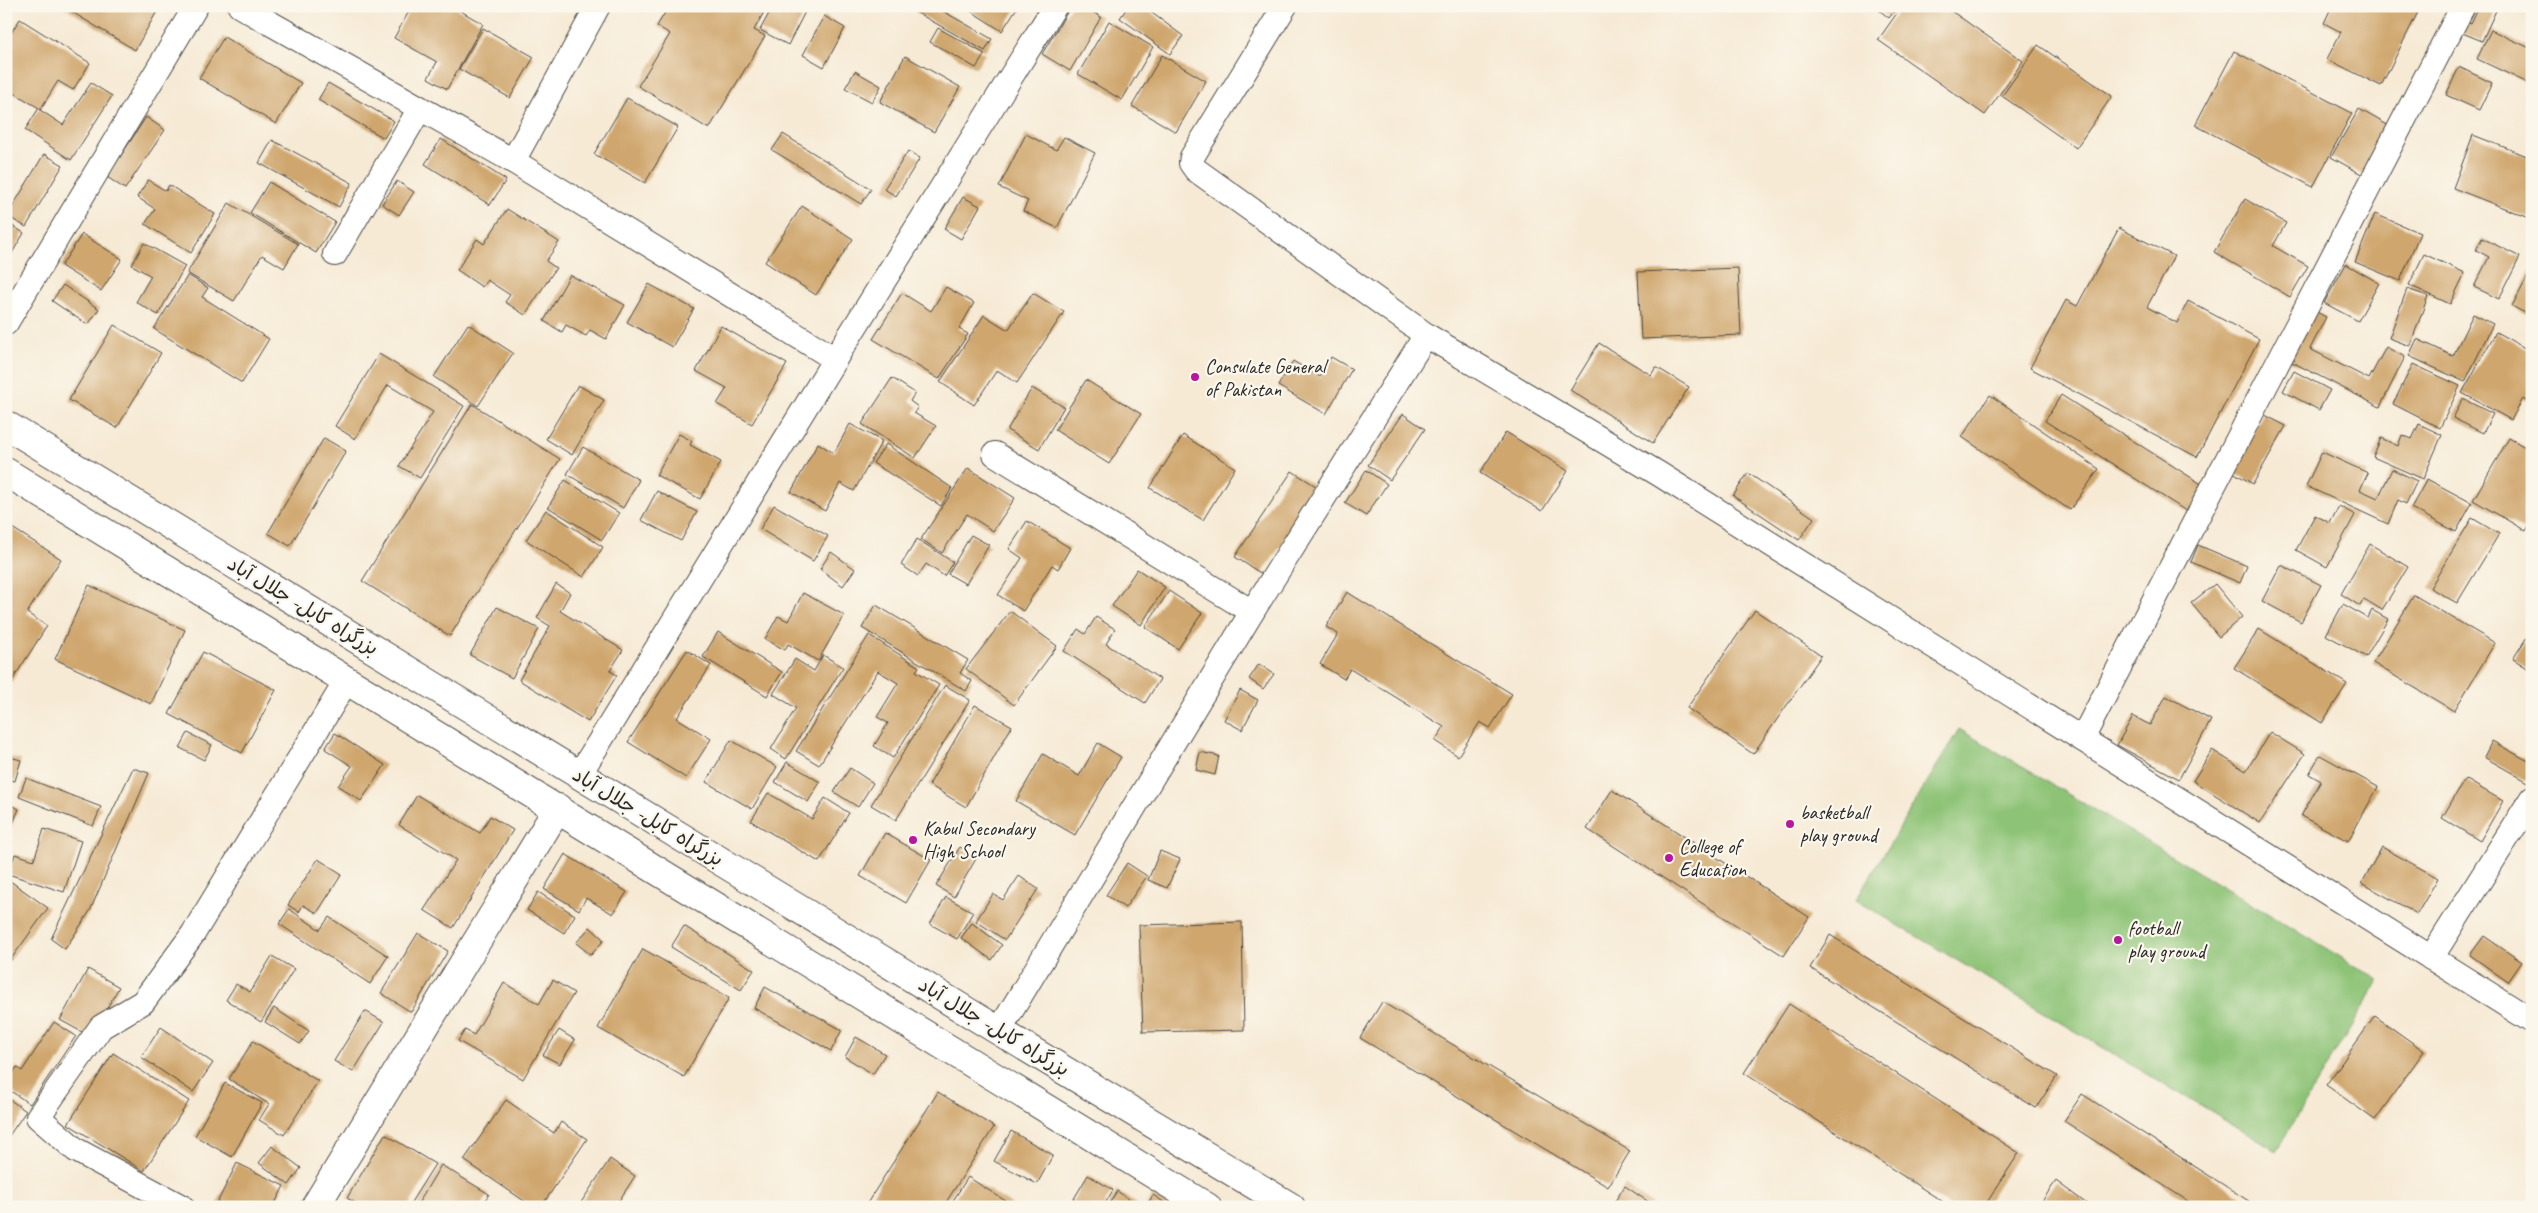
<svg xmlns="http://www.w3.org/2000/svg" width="2538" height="1213" viewBox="0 0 2538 1213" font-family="Caveat,'Playpen Sans Arabic',sans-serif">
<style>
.green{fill:#8dc376;stroke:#5c7750}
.building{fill:#cfa66d}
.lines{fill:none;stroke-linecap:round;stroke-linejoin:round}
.minor-casing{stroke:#494844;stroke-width:26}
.tertiary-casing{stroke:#494844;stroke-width:30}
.trunk-casing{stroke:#494844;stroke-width:30}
.minor{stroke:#fff;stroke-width:24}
.tertiary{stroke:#fff;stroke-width:28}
.trunk{stroke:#fff;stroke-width:28}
.poi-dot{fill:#b5179e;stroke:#fbf7ec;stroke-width:2}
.labels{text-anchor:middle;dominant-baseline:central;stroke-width:4.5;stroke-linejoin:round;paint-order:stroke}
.poi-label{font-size:20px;fill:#2b2b2b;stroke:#fbf7ec;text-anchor:start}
.street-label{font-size:20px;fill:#2b2b2b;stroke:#fbf7ec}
</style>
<rect width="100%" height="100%" fill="#fbf7ec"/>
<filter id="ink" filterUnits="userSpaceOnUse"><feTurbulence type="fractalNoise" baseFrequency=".02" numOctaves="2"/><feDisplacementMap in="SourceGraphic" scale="10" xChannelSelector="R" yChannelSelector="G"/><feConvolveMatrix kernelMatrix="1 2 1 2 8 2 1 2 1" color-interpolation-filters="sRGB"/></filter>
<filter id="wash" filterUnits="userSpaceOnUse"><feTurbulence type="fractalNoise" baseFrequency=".0096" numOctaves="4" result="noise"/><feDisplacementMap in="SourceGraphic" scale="20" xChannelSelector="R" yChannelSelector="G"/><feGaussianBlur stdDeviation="1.12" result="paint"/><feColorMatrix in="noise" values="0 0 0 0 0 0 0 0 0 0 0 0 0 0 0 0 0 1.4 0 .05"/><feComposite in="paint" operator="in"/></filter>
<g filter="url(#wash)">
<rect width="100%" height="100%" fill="#f6ead5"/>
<polygon class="green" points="1959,729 2379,980 2276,1151 1856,900"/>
<g id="blocks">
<g class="building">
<polygon points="62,6 160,6 135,50"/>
<polygon points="412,6 452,6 483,24 447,89 428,78 437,62 394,38"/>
<polygon points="669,6 754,6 764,12 754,30 765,36 709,129 638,86 670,34 657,26"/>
<polygon points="773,6 808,6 788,45 760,30"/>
<polygon points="905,6 934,6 992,39 985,51"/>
<polygon points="963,6 1018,6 1002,31"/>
<polygon points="1071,6 1083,6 1101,17 1070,71 1042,54"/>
<polygon points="1128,6 1151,6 1148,10 1183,36 1170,54 1120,18"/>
<polygon points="1874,6 1898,6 1889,18"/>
<polygon points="1902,6 1944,6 2023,61 1985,115 1878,40"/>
<polygon points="2332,6 2421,6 2381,86 2327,59 2341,32 2324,23"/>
<polygon points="2479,6 2498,6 2482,41 2460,32 2465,21 2471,23"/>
<polygon points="824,16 845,28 824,67 803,55"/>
<polygon points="20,19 90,63 73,90 58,81 40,110 63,125 91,83 112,96 71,160 25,130 39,108 6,88 6,41"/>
<polygon points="1109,21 1153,47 1122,100 1078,74"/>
<polygon points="483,28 534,57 510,98 459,69"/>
<polygon points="938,28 985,54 976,68 930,42"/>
<polygon points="2491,30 2532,49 2532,85 2477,59"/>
<polygon points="224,37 301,83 276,124 199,78"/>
<polygon points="2038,45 2112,96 2076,148 2002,96"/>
<polygon points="2234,51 2352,113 2313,187 2195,125"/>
<polygon points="1162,55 1206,81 1176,132 1132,106"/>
<polygon points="905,56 960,87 934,132 880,102"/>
<polygon points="2459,67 2492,83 2479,110 2446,95"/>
<polygon points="855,71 881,86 872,102 845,88"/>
<polygon points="328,83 394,121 384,138 318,100"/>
<polygon points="627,98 678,127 645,183 594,154"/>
<polygon points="2359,109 2391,127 2363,175 2331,157"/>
<polygon points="146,117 165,130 125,189 107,177"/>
<polygon points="783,134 871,189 861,204 772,150"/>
<polygon points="1026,134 1056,150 1064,137 1095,153 1057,228 1023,211 1028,201 999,187"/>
<polygon points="2473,135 2532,158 2532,219 2453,188"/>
<polygon points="441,139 506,180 490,205 425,164"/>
<polygon points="272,140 352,183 339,207 259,163"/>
<polygon points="908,151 920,158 896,196 884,189"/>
<polygon points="44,154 63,165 26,227 7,216"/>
<polygon points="148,180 166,191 169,185 215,214 191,253 145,224 155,209 137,197"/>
<polygon points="397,181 414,192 399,215 382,204"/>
<polygon points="269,182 335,222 316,253 250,213"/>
<polygon points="963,197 980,206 961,239 944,229"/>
<polygon points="2245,199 2286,223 2273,246 2308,266 2290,297 2214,252"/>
<polygon points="229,203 298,244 284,268 262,255 234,301 187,273"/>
<polygon points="802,206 853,239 816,295 765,262"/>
<polygon points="507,209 559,242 546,261 556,268 525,315 505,302 510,295 487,280 482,287 457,270 477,239 484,244"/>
<polygon points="2375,214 2420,233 2400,281 2355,262"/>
<polygon points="6,222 24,233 9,258 6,256"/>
<polygon points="2119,228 2174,256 2147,307 2177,323 2188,301 2259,339 2197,457 2030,368 2066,300 2077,306"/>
<polygon points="82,234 122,259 101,291 61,266"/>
<polygon points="2482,238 2520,257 2499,299 2474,287 2489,257 2476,250"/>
<polygon points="144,243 185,266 158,315 136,302 151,276 132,265"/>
<polygon points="2424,254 2465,273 2450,304 2409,285"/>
<polygon points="2346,264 2379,283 2358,321 2324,303"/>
<polygon points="1738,268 1741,335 1641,339 1638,272"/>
<polygon points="2532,269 2532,317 2512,306"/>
<polygon points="188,275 208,288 202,297 269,339 242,383 154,329"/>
<polygon points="570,275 625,305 606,339 590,330 586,336 566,325 562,332 544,321"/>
<polygon points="649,284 694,309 672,347 627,322"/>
<polygon points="63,285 99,309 88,325 52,301"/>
<polygon points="946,287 974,303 959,329 968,334 939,379 873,339 902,293 931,311"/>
<polygon points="2407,289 2428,296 2410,346 2389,338"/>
<polygon points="1033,293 1064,312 1017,383 997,370 974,405 940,382 984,315 1008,330"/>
<polygon points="2313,310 2326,317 2310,349 2369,379 2386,347 2405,357 2380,407 2288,360"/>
<polygon points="2473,314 2493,324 2465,382 2409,356 2417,339 2453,356"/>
<polygon points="468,324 513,353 478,406 434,377"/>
<polygon points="114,325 161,353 117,428 69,400"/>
<polygon points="721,326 787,364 752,424 717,404 727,388 696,371"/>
<polygon points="2496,332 2532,352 2532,403 2523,399 2511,420 2462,393"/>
<polygon points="1599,343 1651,375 1656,367 1689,387 1653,443 1570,390"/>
<polygon points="379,354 464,406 420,478 399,466 433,412 388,385 355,439 335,426"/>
<polygon points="1331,357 1352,369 1326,414 1278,386 1293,361 1320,377"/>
<polygon points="2413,364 2460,386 2440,428 2393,404"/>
<polygon points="2294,371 2330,390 2319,410 2283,391"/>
<polygon points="892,378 915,393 910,401 918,407 914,413 936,426 915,458 862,424"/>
<polygon points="1086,380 1141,414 1109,464 1055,430"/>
<polygon points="578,385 604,400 572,455 546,439"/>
<polygon points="1032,388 1064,407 1039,449 1007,430"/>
<polygon points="1990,395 2099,469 2070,510 1962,437"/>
<polygon points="2061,395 2206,487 2189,513 2045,421"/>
<polygon points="2463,399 2493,414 2483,433 2453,418"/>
<polygon points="472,404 560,459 450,636 362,581"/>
<polygon points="1403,414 1425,429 1390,480 1368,465"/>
<polygon points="2263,414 2286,426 2253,484 2231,471"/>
<polygon points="850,424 882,441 854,491 840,483 825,511 791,492 818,443 834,453"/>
<polygon points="2419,424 2442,435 2423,479 2373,457 2381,438 2398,446 2402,435 2412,439"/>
<polygon points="1506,432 1568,471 1542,511 1480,473"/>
<polygon points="679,434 692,441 690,445 721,462 700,499 656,475"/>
<polygon points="1183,435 1235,468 1203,520 1150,488"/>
<polygon points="324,438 346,451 290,546 268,533"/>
<polygon points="2509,438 2532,451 2532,521 2526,531 2473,500"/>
<polygon points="886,444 952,488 941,506 873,463"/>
<polygon points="583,447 639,480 623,508 567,474"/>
<polygon points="2322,452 2368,473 2360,490 2378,498 2392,469 2417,481 2406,504 2398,500 2388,524 2306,486"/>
<polygon points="968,468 1015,498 993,531 967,514 942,553 921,539"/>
<polygon points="1366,470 1387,484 1366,516 1345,503"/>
<polygon points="1292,471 1319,488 1262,574 1235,557"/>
<polygon points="1748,473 1814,518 1799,540 1733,496"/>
<polygon points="2427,479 2472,503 2456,532 2411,508"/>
<polygon points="565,480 619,513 602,540 548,507"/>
<polygon points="657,491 697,512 681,541 641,520"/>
<polygon points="774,505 828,536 813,561 760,529"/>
<polygon points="2339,506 2355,515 2327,567 2296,550 2315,515 2330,523"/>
<polygon points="546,510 603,547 584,577 526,540"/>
<polygon points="2472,518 2499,534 2457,603 2430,588"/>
<polygon points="1027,521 1070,548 1058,569 1052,565 1023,611 998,595 1022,558 1009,549"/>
<polygon points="6,524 61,559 27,613 47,626 6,690"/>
<polygon points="971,535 989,545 966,584 948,574"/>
<polygon points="917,539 953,562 944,576 926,564 918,576 901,565"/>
<polygon points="2370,544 2408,567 2382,610 2364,599 2360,606 2341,594"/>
<polygon points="2198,545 2247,566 2240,583 2191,562"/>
<polygon points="831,552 855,569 843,586 820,569"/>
<polygon points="2281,565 2321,585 2301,622 2262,601"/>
<polygon points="1137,569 1165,587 1141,625 1112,606"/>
<polygon points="556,584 570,593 560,611 623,650 610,671 617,675 588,722 519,680 550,626 537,618"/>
<polygon points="2215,584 2242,617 2219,637 2191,603"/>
<polygon points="89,585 185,630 151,704 55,659"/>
<polygon points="1169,591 1202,613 1178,649 1145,627"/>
<polygon points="1347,592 1512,694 1490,728 1480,722 1458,756 1435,741 1444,727 1350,669 1344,679 1320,664 1338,634 1326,627"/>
<polygon points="803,593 844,615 818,661 788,644 785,650 765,639 778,616 788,621"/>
<polygon points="2414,595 2495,643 2454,711 2373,663"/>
<polygon points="2343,604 2368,618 2372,610 2388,619 2366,657 2326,635"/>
<polygon points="876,605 968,660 960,673 972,681 966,691 862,628"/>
<polygon points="497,607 539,629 512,678 470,655"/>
<polygon points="1755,610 1821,656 1753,754 1687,708"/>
<polygon points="1010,611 1057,646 1014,705 966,669"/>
<polygon points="1096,617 1115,629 1106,644 1160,679 1145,703 1064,651 1078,629 1085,634"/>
<polygon points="2259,629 2347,684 2322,723 2234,668"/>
<polygon points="2532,629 2532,671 2513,659"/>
<polygon points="718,632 782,672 767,696 703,657"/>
<polygon points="869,635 919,667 916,671 939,685 893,758 874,746 888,723 877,717 898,683 878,671 819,765 796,751"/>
<polygon points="687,650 711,665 677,718 711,739 686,778 628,742"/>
<polygon points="203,652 276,690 242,753 169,714"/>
<polygon points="823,655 843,667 786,759 771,749 796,708 773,694 795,659 814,671"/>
<polygon points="1259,664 1274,674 1263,689 1249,679"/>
<polygon points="945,685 970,700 896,820 871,805"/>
<polygon points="1240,690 1258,700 1242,730 1224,720"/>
<polygon points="2166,696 2211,720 2179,779 2117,745 2133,716 2150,725"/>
<polygon points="975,705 1012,726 966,807 929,785"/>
<polygon points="2270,732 2305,754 2260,823 2193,781 2212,750 2246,771"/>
<polygon points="188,733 212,745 204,760 180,748"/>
<polygon points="335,733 385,765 361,801 338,786 352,766 325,749"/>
<polygon points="731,740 777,767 752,809 706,782"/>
<polygon points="2492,741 2532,763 2532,776 2528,782 2484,757"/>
<polygon points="1098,743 1121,757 1075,835 1016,801 1043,754 1079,776"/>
<polygon points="1200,752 1219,756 1215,775 1196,770"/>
<polygon points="2320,755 2378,787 2348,841 2301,816 2321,781 2309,774"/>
<polygon points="6,756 21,760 15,781 6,779"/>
<polygon points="787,762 820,782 808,802 775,782"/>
<polygon points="133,768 149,773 90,911 65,949 51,939"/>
<polygon points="850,768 873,783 858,807 834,792"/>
<polygon points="26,778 101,807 93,826 19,797"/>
<polygon points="2465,779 2503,801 2480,841 2442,818"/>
<polygon points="1612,790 1809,917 1784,956 1587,829"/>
<polygon points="768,793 812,819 825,798 849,813 819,862 751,821"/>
<polygon points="417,795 480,833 490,816 513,830 453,928 424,910 456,860 399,825"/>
<polygon points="6,803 19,809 6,839"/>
<polygon points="44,829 81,841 64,892 8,874 15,854 34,860"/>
<polygon points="885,833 931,860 906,903 860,876"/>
<polygon points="960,847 977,857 954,897 936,886"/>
<polygon points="2382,847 2438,878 2417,914 2362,883"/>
<polygon points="1160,851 1180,859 1167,888 1148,880"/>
<polygon points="565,854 627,892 613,914 586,898 579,910 544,889"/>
<polygon points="318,859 342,874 317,913 303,905 299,912 288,905"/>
<polygon points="1127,863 1147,876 1125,908 1106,895"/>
<polygon points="1019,876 1038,889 1005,940 976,921 993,894 1003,900"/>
<polygon points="6,878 48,908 6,966"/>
<polygon points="538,892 575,915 564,933 527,910"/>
<polygon points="946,897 973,912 957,939 930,924"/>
<polygon points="289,909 320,930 329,917 388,956 370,984 279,924"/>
<polygon points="1242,922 1244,1030 1143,1032 1139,925"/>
<polygon points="972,923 1002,945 992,960 961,938"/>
<polygon points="684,926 754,970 741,990 671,947"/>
<polygon points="590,927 604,940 591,955 576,943"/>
<polygon points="418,933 448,951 411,1012 381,993"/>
<polygon points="1830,935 2057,1076 2036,1108 1810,968"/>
<polygon points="2484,936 2522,962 2508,982 2470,955"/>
<polygon points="643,949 729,998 684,1077 598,1028"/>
<polygon points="272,956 294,969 261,1022 226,1000 236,984 250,992"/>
<polygon points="88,969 119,987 91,1037 60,1020"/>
<polygon points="553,980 574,993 523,1079 458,1041 465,1030 474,1035 504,983 539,1004"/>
<polygon points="765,987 842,1030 831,1051 754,1008"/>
<polygon points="1382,1002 1630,1151 1608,1187 1360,1038"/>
<polygon points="1789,1004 2019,1153 1984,1207 1951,1207 1744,1073"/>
<polygon points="274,1008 309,1031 300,1044 265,1022"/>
<polygon points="365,1011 384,1022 353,1072 334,1061"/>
<polygon points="2375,1016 2424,1051 2375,1120 2326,1085"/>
<polygon points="54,1022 76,1036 30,1104 6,1088 6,1082 17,1067 22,1071"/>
<polygon points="161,1027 213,1063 193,1092 141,1057"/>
<polygon points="559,1030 575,1040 560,1064 543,1055"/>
<polygon points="856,1037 885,1054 873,1074 845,1057"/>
<polygon points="253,1041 318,1081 284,1135 259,1120 269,1104 229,1079"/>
<polygon points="113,1053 189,1101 144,1171 68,1124"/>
<polygon points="225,1083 262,1103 232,1157 195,1136"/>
<polygon points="938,1092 994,1127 943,1207 869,1207 866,1205"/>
<polygon points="2082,1094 2258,1207 2197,1207 2064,1121"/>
<polygon points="6,1097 26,1111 6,1140"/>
<polygon points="506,1100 554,1133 561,1122 587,1139 541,1207 533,1207 464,1160"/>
<polygon points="1011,1131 1053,1155 1037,1184 994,1161"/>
<polygon points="385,1134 435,1164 408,1207 362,1207 347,1198"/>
<polygon points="272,1146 301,1168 289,1185 259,1163"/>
<polygon points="610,1159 635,1176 615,1207 578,1207"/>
<polygon points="237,1163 284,1186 273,1207 215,1207"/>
<polygon points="441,1165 489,1194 481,1207 416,1207"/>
<polygon points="1088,1175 1113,1190 1103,1207 1069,1207"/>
<polygon points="968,1177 1015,1207 949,1207"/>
<polygon points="2056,1181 2091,1207 2038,1207"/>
<polygon points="1625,1186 1656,1207 1611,1207"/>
<polygon points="1117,1191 1141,1207 1107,1207"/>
<polygon points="1153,1195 1171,1207 1146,1207"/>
</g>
</g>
</g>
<g filter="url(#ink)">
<use href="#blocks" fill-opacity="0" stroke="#494844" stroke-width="1"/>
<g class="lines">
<defs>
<g id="minor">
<polyline points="240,6 513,161 835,359"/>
<polyline points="1285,6 1192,157 1191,163 1196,170 1426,335 1659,474 2532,1021"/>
<polyline points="513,161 598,6"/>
<polyline points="335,254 419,110"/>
<polyline points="6,323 196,6"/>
<polyline points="995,454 1252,612"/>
<polyline points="2082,739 2463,6"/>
<polyline points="579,775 835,359 1055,6"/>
<polyline points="2431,958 2532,798"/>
<polyline points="999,1031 1252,612 1426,335"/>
<polyline points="182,1207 76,1150 38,1117 101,1027 143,1002 193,934 347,680"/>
</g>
<polyline id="tertiary" points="315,1207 558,808"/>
<g id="trunk">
<polyline points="6,425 999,1031 1291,1207"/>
<polyline points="6,472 1207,1207"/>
</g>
</defs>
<use href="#minor" class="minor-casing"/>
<use href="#tertiary" class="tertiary-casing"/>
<use href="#trunk" class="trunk-casing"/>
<use href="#minor" class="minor"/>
<use href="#tertiary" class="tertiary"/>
<use href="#trunk" class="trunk"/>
</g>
</g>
<g class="poi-dot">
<circle cx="1195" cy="377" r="5"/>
<circle cx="1790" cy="824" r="5"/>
<circle cx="913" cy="840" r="5"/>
<circle cx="1669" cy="858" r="5"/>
<circle cx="2118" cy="940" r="5"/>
</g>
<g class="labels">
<g class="poi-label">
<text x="1205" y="366">Consulate General<tspan x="1205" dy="23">of Pakistan</tspan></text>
<text x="1800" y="812">basketball<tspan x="1800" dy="23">play ground</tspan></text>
<text x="923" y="828">Kabul Secondary<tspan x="923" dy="23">High School</tspan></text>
<text x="1679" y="846">College of<tspan x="1679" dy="23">Education</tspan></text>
<text x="2128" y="928">football<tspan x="2128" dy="23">play ground</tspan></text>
</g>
<g class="street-label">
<text transform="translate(303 606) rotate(31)">بزرگراه کابل- جلال آباد</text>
<text transform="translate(648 817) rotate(31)">بزرگراه کابل- جلال آباد</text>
<text transform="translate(994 1027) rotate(31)">بزرگراه کابل- جلال آباد</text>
</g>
</g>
<rect width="2538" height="1213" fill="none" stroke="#fbf7ec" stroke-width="25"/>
</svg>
